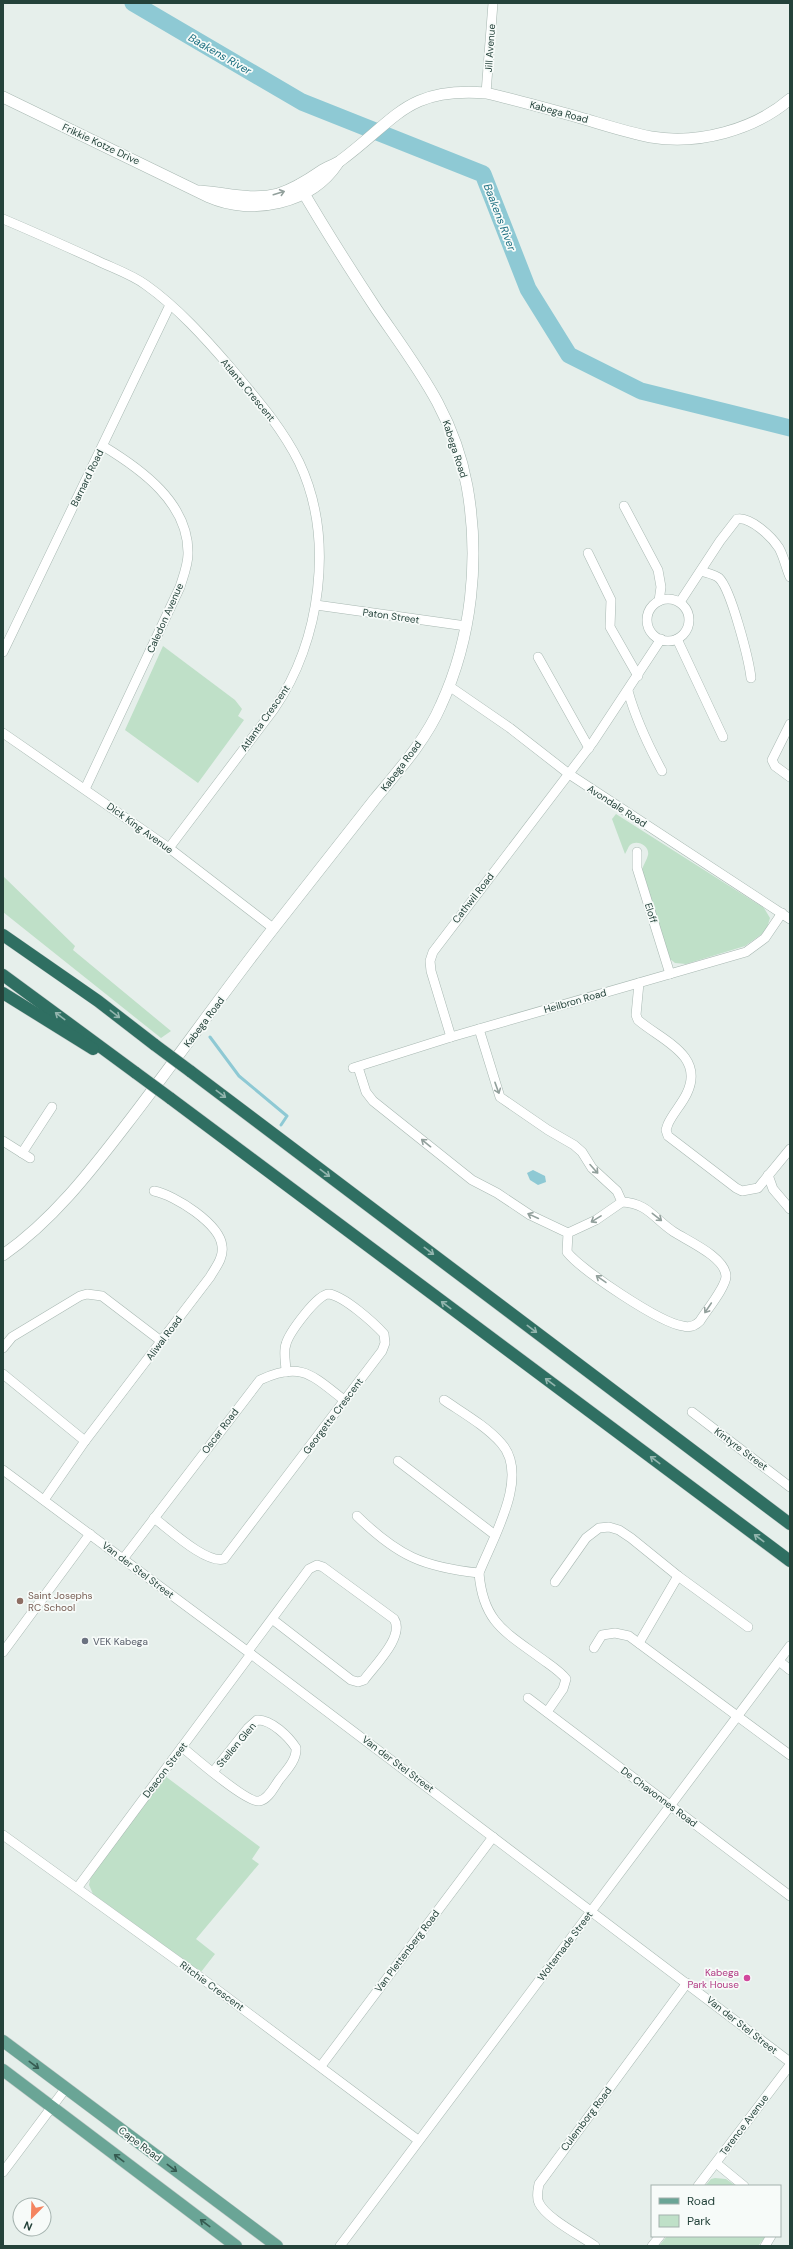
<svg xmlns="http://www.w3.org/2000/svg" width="793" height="2249" viewBox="0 0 793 2249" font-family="'DM Sans',sans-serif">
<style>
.green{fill:#bfe0c8}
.water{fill:#8ec9d4}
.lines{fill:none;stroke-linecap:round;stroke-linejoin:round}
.stream{stroke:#8ec9d4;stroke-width:3}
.river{stroke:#8ec9d4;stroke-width:17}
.minor-casing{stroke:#a8b8b2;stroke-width:10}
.tertiary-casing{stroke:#a8b8b2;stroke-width:12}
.primary-casing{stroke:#c2cac8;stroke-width:13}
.motorway-casing{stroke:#c2cac8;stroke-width:13}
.minor{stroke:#fff;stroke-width:9}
.tertiary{stroke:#fff;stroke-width:11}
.primary{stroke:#6aa596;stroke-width:12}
.motorway{stroke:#2f6f62;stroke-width:12}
.motorway-bridge-casing{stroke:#c2cac8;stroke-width:13;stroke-linecap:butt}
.motorway-bridge{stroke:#2f6f62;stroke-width:12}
.oneway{stroke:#92a09c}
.oneway2{stroke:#93b5ae}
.oneway3{stroke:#365b51}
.education-dot{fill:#8d6e63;stroke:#f7fbf9;stroke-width:1.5}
.worship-dot{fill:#6b7280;stroke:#f7fbf9;stroke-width:1.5}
.hotel-dot{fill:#d1479c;stroke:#f7fbf9;stroke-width:1.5}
.labels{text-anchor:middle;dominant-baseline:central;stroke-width:3.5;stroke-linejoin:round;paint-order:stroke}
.street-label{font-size:10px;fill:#24423a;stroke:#f7fbf9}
.education-label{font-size:10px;fill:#785e54;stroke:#f7fbf9;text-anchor:start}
.worship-label{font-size:10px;fill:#5b616d;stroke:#f7fbf9;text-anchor:start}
.hotel-label{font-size:10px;fill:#b23c85;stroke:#f7fbf9;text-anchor:end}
.water-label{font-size:11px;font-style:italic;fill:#1c6f80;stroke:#f7fbf9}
</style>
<rect width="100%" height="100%" fill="#e6efeb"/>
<g class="green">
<polygon points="163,646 235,700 242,709 238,716 244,720 198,783 125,730"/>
<path d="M616 814 764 908 770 918 766 931 745 946 686 964 675 963 670 959 642 870C643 865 647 860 648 855 650 846 637 839 630 845 628 847 627 851 625 854L612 819Z"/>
<polygon points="3,876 75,946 73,950 171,1031 161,1038 3,912"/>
<polygon points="165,1776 260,1847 252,1859 259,1864 196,1939 215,1954 201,1972 93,1894 89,1885 91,1875"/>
<polygon points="715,2178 726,2179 736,2186 705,2186 711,2179"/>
<polygon points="667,2236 766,2236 758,2246 659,2246"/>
</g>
<polygon class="water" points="533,1170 545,1176 546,1182 538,1185 530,1180 527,1173"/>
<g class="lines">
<polyline class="stream" points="210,1037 239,1076 287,1116 281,1125"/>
<polyline class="river" points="133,3 302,102 483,174 528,289 569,355 641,391 790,428"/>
<defs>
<g id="minor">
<polyline points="486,93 493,3"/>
<path d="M3 219C34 232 65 246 96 260 112 268 131 274 146 285 177 307 205 338 230 367 255 397 281 426 299 462 335 538 321 641 274 709L169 848"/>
<polyline points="624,506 658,570 661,587 659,601"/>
<polyline points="588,553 611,600 610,627 638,676"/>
<path d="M701 571C706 573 714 574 719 578 731 589 749 660 751 678"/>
<circle cx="668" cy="620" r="21"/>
<path d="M680 602 720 541 737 519C750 516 772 537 779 548 784 557 786 568 790 577"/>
<polyline points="316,605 466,626"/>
<polyline points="677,639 723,737"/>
<polyline points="3,652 170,305"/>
<polyline points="538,657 589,748"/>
<polyline points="449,686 510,728 569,774 790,919"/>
<path d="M628 691C636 720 648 745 662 771"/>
<polyline points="790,724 772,760 775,766 790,777"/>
<polyline points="3,733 169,848 273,928"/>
<path d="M85 789 180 587C183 577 188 565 188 554 189 503 141 469 103 446"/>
<polyline points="637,852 637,868 670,974"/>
<path d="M639 983 636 1015 638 1020C661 1040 705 1055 687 1093 682 1104 673 1113 668 1124L666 1130 668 1136 736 1188 742 1191 758 1188 790 1149"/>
<polyline points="479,1029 500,1097 548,1130 574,1145 582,1152 592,1168 617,1191 622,1202"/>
<polyline points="451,1037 431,971 430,961 433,952 593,742 661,639"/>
<path d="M358 1067 366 1092 373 1101 472 1180 497 1193 530 1215 568 1233 596 1220 622 1202C648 1203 654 1219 674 1232 688 1241 725 1257 726 1276 726 1287 706 1311 700 1321 695 1326 690 1328 683 1326 660 1323 581 1270 567 1252L568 1233"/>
<polyline points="353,1068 451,1037 746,952 765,938 782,913"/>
<polyline points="3,1141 30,1158"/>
<polyline points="22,1153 52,1107"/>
<polyline points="768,1175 773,1189 790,1209"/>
<polyline points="3,1348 12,1337 80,1296 87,1294 102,1296 161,1341"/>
<polyline points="3,1374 85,1441"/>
<path d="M444 1400C463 1413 486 1426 501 1443 531 1476 492 1539 479 1573 483 1622 505 1632 542 1659 550 1665 560 1671 566 1679L563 1689 547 1712"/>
<polyline points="692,1412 790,1487"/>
<polyline points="398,1461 495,1535"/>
<polyline points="3,1470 251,1654 790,2062"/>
<path d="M44 1500 85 1441 210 1277C215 1268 224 1258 222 1246 220 1224 175 1195 154 1191"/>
<path d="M357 1516C398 1556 423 1567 479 1573"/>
<path d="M154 1518C169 1529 206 1564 224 1559L382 1351 385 1343 384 1334C374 1323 344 1296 329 1294 318 1293 289 1333 286 1344 283 1352 286 1363 286 1372"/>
<path d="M123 1559 260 1380C301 1361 312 1375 344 1400"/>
<polyline points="555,1582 586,1538 599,1528 609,1527 619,1530 631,1538 678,1576 748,1627"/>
<polyline points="639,1643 678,1576"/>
<polyline points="594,1648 602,1635 615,1633 629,1636 790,1755"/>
<path d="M248 1651 309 1569 317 1565 323 1567 394 1619C405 1636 375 1665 364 1680L358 1682 351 1680 272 1619"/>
<polyline points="3,1652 90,1534"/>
<polyline points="779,1661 790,1670"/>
<polyline points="528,1698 790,1896"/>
<path d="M182 1747C194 1757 247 1803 259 1801 268 1800 274 1787 279 1780 286 1771 297 1760 296 1748 289 1737 271 1719 257 1720L248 1728 213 1772"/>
<polyline points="3,1835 200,1977 418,2140"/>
<polyline points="78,1887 251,1654"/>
<polyline points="321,2066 493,1837"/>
<polyline points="716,2163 744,2186"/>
<polyline points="3,2172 66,2088"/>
<polyline points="698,2186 790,2065"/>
<polyline points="340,2246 790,1646"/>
<path d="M595 2246C581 2236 546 2218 539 2203 536 2197 538 2190 539 2184L687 1983"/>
<polyline points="652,2246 660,2236"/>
<polyline points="765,2246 771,2236"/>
</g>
<g id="tertiary">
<path d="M3 97 209 197C252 216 311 204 338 163"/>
<path d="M200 191C227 193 251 201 278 194 294 189 308 180 321 171 327 167 334 165 340 161 397 119 406 87 486 93 516 100 545 108 574 116 599 123 625 132 651 137 698 145 754 130 790 99"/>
<path d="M3 1255C52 1221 90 1172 126 1125 177 1059 224 991 276 925 309 883 342 841 375 799 399 770 426 740 441 705 472 638 480 558 467 486 454 414 417 368 377 310 350 269 324 228 299 185"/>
</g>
<g id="primary">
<polyline points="3,2041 277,2246"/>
<polyline points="3,2070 236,2246"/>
</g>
<g id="motorway">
<polyline points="3,935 98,1001 155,1045"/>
<polyline points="3,975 136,1073"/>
<polyline points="3,993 93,1049"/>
<polyline points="190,1071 790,1524"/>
<polyline points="170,1098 790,1561"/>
</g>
</defs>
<use href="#minor" class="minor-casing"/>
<use href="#tertiary" class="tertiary-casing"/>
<use href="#primary" class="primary-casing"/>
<use href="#motorway" class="motorway-casing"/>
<use href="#minor" class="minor"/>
<use href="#tertiary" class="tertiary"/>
<use href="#primary" class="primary"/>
<use href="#motorway" class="motorway"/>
<defs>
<g id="motorway-bridge">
<polyline points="155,1045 190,1071"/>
<polyline points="136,1073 170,1098"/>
</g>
</defs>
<use href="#motorway-bridge" class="motorway-bridge-casing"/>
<use href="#motorway-bridge" class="motorway-bridge"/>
</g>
<defs><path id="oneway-shaft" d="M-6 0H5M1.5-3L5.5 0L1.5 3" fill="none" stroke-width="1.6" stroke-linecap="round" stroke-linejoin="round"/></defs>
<g class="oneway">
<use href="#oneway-shaft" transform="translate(279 193) rotate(-17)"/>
<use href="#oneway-shaft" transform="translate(497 1088) rotate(70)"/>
<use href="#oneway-shaft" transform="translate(426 1143) rotate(-141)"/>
<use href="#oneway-shaft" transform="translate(594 1169) rotate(48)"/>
<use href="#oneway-shaft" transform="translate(533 1216) rotate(-155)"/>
<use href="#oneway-shaft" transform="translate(657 1217) rotate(38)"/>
<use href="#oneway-shaft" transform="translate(596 1219) rotate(148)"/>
<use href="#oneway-shaft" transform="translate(601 1279) rotate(-145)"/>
<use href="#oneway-shaft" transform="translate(708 1308) rotate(124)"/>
</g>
<g class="oneway2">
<use href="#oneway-shaft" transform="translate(115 1014) rotate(38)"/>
<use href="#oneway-shaft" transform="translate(60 1016) rotate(-143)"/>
<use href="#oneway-shaft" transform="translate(221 1094) rotate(37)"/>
<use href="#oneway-shaft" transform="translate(325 1173) rotate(37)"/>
<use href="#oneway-shaft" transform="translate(429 1251) rotate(37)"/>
<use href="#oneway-shaft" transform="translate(446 1305) rotate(-143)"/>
<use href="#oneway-shaft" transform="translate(532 1329) rotate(37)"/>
<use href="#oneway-shaft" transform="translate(550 1382) rotate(-143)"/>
<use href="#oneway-shaft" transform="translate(655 1460) rotate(-143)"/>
<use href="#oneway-shaft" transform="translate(759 1538) rotate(-143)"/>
</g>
<g class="oneway3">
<use href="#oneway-shaft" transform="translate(34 2065) rotate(37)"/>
<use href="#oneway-shaft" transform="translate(119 2158) rotate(-143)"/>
<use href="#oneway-shaft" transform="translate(172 2168) rotate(37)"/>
<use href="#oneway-shaft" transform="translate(205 2223) rotate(-143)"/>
</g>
<circle class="education-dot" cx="20" cy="1601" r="4"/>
<circle class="worship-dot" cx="85" cy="1641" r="4"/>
<circle class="hotel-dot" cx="747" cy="1978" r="4"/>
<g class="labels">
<g class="street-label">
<text transform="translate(490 48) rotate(-86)">Jill Avenue</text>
<text transform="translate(559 112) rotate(15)">Kabega Road</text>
<text transform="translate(101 144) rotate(25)">Frikkie Kotze Drive</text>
<text transform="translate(248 390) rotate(50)">Atlanta Crescent</text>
<text transform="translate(455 449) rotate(72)">Kabega Road</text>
<text transform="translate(87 478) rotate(-64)">Barnard Road</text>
<text transform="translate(391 616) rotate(8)">Paton Street</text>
<text transform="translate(165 618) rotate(-66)">Caledon Avenue</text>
<text transform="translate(265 718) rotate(-55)">Atlanta Crescent</text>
<text transform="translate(401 766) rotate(-53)">Kabega Road</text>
<text transform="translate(617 806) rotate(33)">Avondale Road</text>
<text transform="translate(140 828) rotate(36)">Dick King Avenue</text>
<text transform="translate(473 898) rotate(-52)">Cathwil Road</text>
<text transform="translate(651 913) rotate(73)">Eloff</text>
<text transform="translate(575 1001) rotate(-16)">Heilbron Road</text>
<text transform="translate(204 1022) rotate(-53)">Kabega Road</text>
<text transform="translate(164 1338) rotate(-53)">Aliwal Road</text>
<text transform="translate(333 1416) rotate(-53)">Georgette Crescent</text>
<text transform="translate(220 1431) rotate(-53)">Oscar Road</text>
<text transform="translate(741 1449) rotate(37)">Kintyre Street</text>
<text transform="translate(138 1570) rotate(37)">Van der Stel Street</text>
<text transform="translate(236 1745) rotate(-50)">Stellen Glen</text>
<text transform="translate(398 1764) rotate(37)">Van der Stel Street</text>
<text transform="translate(165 1770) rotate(-53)">Deacon Street</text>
<text transform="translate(659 1797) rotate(37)">De Chavonnes Road</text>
<text transform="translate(565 1946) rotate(-53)">Woltemade Street</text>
<text transform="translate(407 1951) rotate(-53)">Van Plettenberg Road</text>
<text transform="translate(212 1986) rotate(36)">Ritchie Crescent</text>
<text transform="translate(742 2025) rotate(38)">Van der Stel Street</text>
<text transform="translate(586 2119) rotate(-53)">Culemborg Road</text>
<text transform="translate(744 2125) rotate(-53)">Terence Avenue</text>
<text transform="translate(140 2144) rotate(37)">Cape Road</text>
</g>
<g class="education-label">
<text x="28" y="1595">Saint Josephs<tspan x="28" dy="12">RC School</tspan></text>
</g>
<g class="worship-label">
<text x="93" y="1641">VEK Kabega</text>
</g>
<g class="hotel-label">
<text x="739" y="1972">Kabega<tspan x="739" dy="12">Park House</tspan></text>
</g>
<g class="water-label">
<text transform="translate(220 54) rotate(30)">Baakens River</text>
<text transform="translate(500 217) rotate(69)">Baakens River</text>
</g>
</g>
<rect width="793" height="2249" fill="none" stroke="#24423a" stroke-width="8"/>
<rect x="651" y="2185" width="130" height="52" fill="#f7fbf9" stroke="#a3b1ad"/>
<rect x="659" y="2198" width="20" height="6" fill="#6aa596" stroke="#a3b1ad"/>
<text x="687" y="2205" font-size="12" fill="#24423a">Road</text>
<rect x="659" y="2215" width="20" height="12" fill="#bfe0c8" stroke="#a3b1ad"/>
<text x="687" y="2225" font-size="12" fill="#24423a">Park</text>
<g transform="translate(32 2217) rotate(203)"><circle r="19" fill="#f7fbf9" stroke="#a3b1ad"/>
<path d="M0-3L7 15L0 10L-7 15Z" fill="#f4845f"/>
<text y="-6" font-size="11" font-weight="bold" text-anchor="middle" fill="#24423a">N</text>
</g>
</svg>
